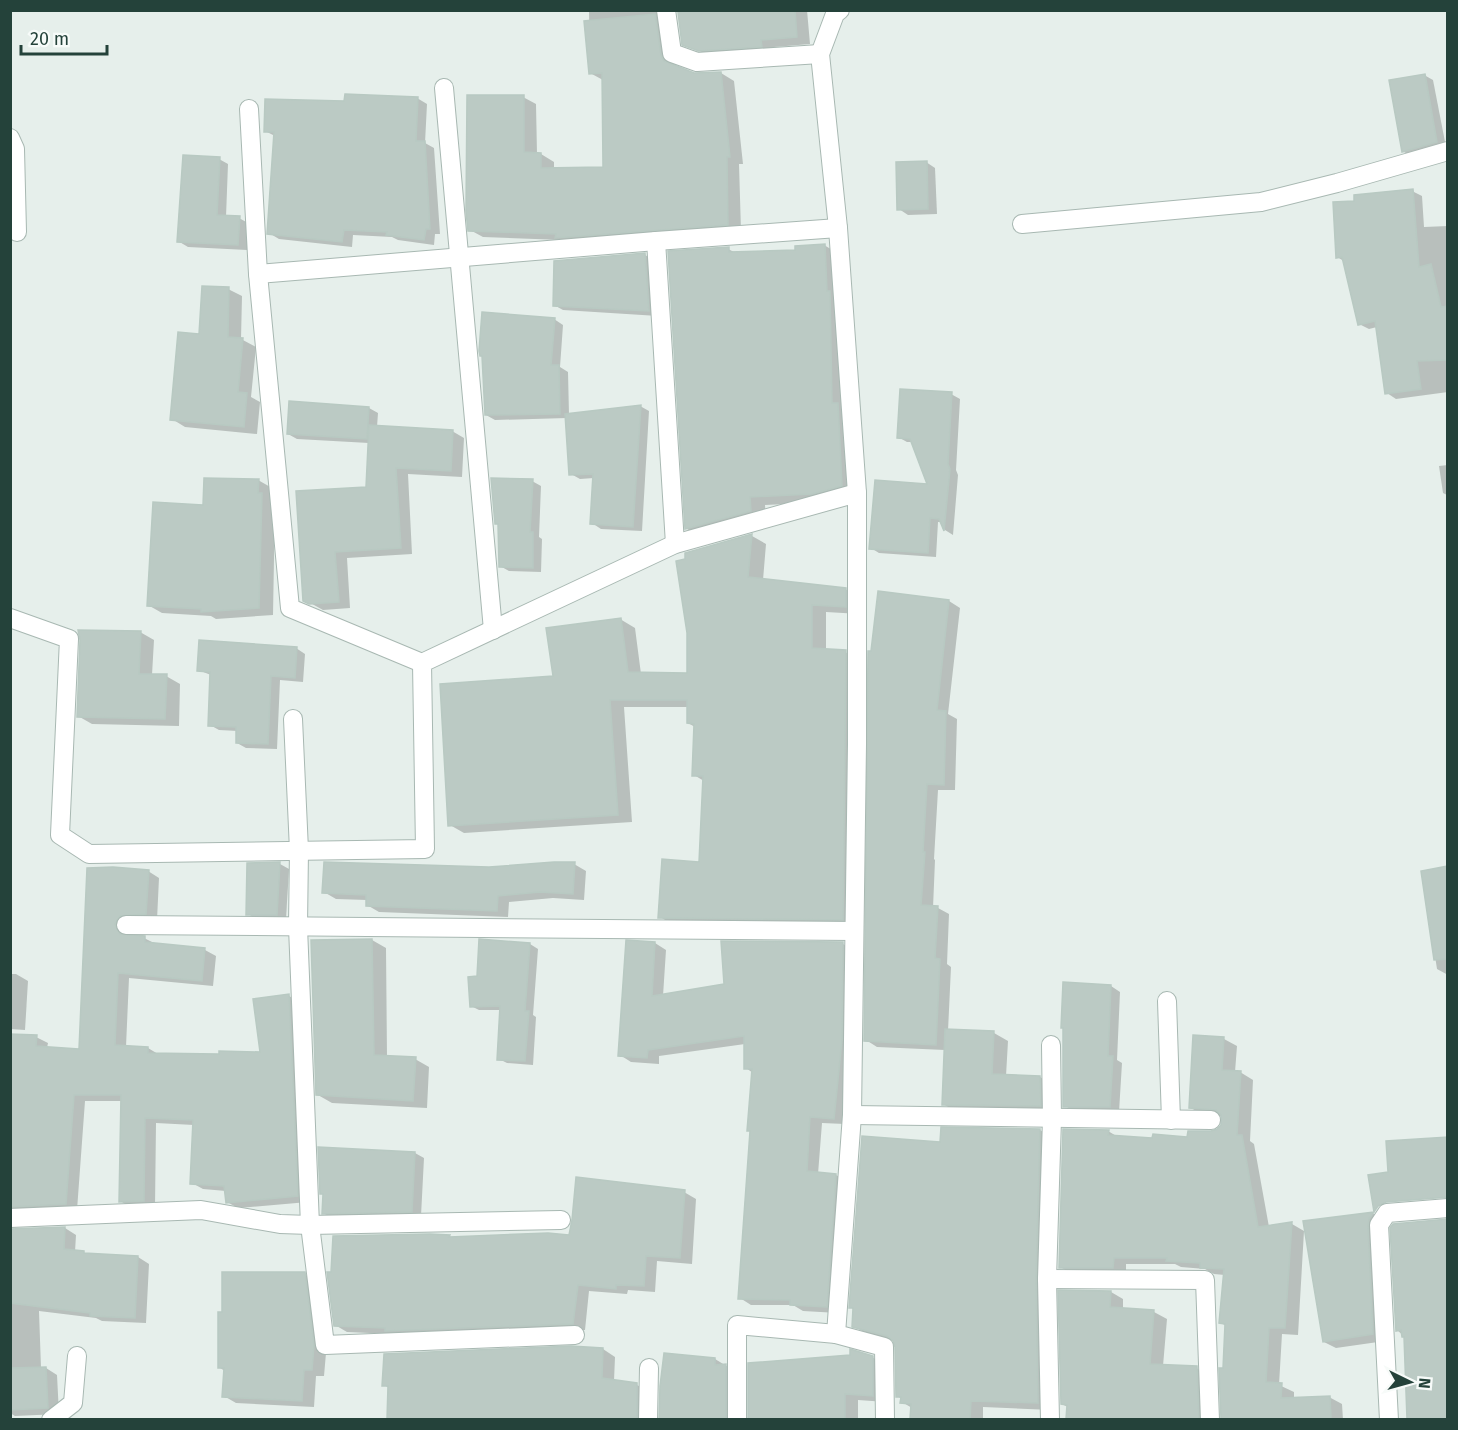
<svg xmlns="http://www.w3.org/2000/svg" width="1458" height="1430" viewBox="0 0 1458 1430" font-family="'Fira Sans',sans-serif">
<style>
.shadow{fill:#0003}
.building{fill:#bbcac4;stroke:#b8c9c2;stroke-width:1.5}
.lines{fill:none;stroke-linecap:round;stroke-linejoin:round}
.street-casing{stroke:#a8b8b2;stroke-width:20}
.street{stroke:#fff;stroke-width:18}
</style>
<rect width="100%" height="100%" fill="#e6efeb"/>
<g class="shadow">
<polygon points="589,10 672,10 668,20 675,67 693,74 721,73 734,81 743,164 739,164 741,231 562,240 483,237 470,230 523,97 536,104 537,154 541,154 554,162 554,169 605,169 603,80 590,73"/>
<polygon points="679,10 807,10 810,44 774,47 774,53 713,57 684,44"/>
<polygon points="1424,75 1433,80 1446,147 1413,157 1404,152"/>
<polygon points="417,98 427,104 425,143 434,148 440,234 435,234 434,245 398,240 392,237 353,235 352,247 279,239 269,233 275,136 265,131 346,103"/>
<polygon points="219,159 228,164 226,217 239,218 248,223 247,250 188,247 178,241"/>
<polygon points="926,162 935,168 937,214 908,215 899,209"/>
<polygon points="1412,191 1422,196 1424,227 1448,226 1448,392 1396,399 1387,393 1377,327 1369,329 1359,324 1344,261 1337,257 1356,202"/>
<polygon points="824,245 839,254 857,494 828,502 765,505 766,519 702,537 687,529 728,249 736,253 797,252"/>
<polygon points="645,255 654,260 658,316 563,310 554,305 556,262"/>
<polygon points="228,289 242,296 241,339 256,347 251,397 260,402 257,434 185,427 172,419 201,336"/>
<polygon points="554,319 563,325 560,367 568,372 569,415 640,406 649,411 642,531 601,529 592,523 594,478 580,479 571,474 567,418 495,420 486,415"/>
<polygon points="951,394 960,399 956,470 958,475 953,535 945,530 942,522 938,522 936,557 879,553 871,548 929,486 913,442 907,442 898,437"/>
<polygon points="369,408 378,413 377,427 452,431 464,438 462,477 408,474 412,554 347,558 350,608 323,610 305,600 367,488 369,443 297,439 288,434"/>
<polygon points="1448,465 1448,495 1447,495 1443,493 1439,466"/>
<polygon points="258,480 272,488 275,502 273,615 216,619 211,616 162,613 148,605 205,507"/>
<polygon points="532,481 541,486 539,537 542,539 541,572 509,571 500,566 499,525 496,523"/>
<polygon points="752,536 766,544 763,580 845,589 860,598 860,614 826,612 826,650 845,652 860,660 858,927 674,925 660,917 701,863 704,781 694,775 695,727 688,723 688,707 624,707 632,822 464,833 450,825 555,678 620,619 635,628 641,674 689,675 686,554"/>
<polygon points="879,593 949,601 960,608 948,714 957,719 955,790 938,790 934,859 935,860 933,908 938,908 949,914 947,964 951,967 948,1031 994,1033 1008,1041 1006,1076 1040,1077 1054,1085 1054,1114 957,1112 943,1104 945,1050 877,1047 866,1040 873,653"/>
<polygon points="140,632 154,640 152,675 166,676 180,684 179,726 92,724 78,716"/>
<polygon points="296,648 305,654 303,682 280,680 277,749 246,748 237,743 238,731 219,730 210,725 211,675 198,670"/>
<polygon points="249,864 280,864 289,869 286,919 257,919 248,914"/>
<polygon points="574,864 586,871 584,900 553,898 509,902 508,917 379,912 367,905 367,900 336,899 324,892"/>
<polygon points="1448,868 1448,975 1437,969 1422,872"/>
<polygon points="88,870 148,871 159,878 157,920 127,926 127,938 144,938 156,944 205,950 216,956 213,986 129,978 126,1047 148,1048 158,1054 220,1056 261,1053 254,1000 289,996 300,1002 308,1202 238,1208 227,1202 226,1191 203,1189 192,1183 194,1125 156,1123 155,1207 132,1208 120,1201 122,1101 85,1101 77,1210 10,1222 10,1035 36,1037 48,1043 47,1048 81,1050"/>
<polygon points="372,940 386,948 387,1057 415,1059 429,1067 427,1108 332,1103 318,1095"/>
<polygon points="655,943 666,950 663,996 725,986 843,944 854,950 845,1124 822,1123 818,1174 836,1175 848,1182 838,1313 803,1311 793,1305 751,1305 740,1298 752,1132 753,1073 746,1068 745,1044 659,1056 659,1064 631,1062 620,1055"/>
<polygon points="530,944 538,949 533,1015 536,1017 533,1065 507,1063 499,1059 502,1010 479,1010 471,1006 478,978"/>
<polygon points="10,974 16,974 28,981 25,1030 10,1029"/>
<polygon points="1111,986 1120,992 1117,1060 1122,1063 1119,1112 1074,1111 1065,1106"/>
<polygon points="1224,1039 1237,1046 1235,1072 1240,1072 1253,1080 1250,1141 1254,1144 1269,1227 1292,1224 1304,1231 1298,1335 1282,1334 1279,1385 1294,1392 1294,1399 1329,1397 1342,1404 1343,1420 1223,1420 1221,1369 1224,1370 1226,1326 1220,1322 1225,1275 1214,1274 1205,1269 1181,1267 1175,1264 1126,1264 1126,1275 1073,1274 1060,1267 1108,1131 1118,1137 1154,1140 1189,1138 1212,1133 1222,1126 1223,1116 1203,1115 1191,1108"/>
<polygon points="942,1129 1040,1130 1053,1138 1051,1410 983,1407 983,1420 912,1420 912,1408 902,1402 902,1399 897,1396 895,1341 866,1333 853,1326 854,1310 851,1307 942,1144"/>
<polygon points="415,1153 424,1158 421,1216 332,1218 323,1213 324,1195 321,1193"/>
<polygon points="684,1192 696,1199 692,1264 657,1261 655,1292 628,1290 627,1294 589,1291 585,1330 398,1337 392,1334 347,1332 335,1325 449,1236 454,1239 570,1236"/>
<polygon points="1374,1214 1385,1220 1385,1341 1336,1348 1324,1342 1304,1222"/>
<polygon points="1448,1220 1448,1420 1408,1420 1406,1338 1397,1330"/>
<polygon points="10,1228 12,1231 65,1228 76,1235 75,1252 87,1255 138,1257 149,1264 146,1323 102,1321 96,1318 39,1311 41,1368 46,1368 57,1375 59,1414 15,1416 10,1413"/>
<polygon points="304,1274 317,1281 326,1353 324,1376 316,1376 314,1407 236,1403 224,1396 225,1371 220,1368"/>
<polygon points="1111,1292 1123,1299 1123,1309 1154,1312 1167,1319 1163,1366 1196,1368 1209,1375 1211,1420 1161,1420 1161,1415 1075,1411 1062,1404"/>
<polygon points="603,1349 615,1357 614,1381 637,1385 650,1392 649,1420 388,1420 389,1388 384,1385"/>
<polygon points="872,1357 885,1365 886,1402 858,1400 858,1420 750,1420 750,1364"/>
<polygon points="715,1359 738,1373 739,1420 661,1420 661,1386"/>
</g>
<g class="building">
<polygon points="688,10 795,10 797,37 761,40 762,47 699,51 682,45 678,12"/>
<polygon points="655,14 661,55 664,61 694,73 721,72 730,157 727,157 728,225 555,238 556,234 468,231 466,211 467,95 524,95 524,152 541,153 541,168 603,167 602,73 589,74 584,21"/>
<polygon points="1425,74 1437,142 1402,152 1389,80"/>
<polygon points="345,94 418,97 416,141 425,141 430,229 426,229 424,240 386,235 387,232 344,230 342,242 267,234 274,132 264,132 265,99 344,101"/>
<polygon points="183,155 220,157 217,215 240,216 238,245 177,242"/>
<polygon points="927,161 928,209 897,210 896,162"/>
<polygon points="1413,189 1419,267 1431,264 1441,307 1448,306 1448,360 1417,361 1421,389 1385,394 1375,321 1358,325 1342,257 1336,258 1333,202 1354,201 1354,195"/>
<polygon points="825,244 827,291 830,291 832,403 838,403 842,486 812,494 750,497 751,511 685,529 668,251 729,247 729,252 795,250 795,246"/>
<polygon points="645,253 649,311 553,306 554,261"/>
<polygon points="202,286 229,287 228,337 243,338 238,392 247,393 244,427 170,420 178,332 199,334"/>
<polygon points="482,312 555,318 551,365 559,365 560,414 485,415 482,356 480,356 479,351"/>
<polygon points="900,389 952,392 948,464 950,469 944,531 939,519 930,518 928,553 869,549 875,480 927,484 910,439 897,438"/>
<polygon points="289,401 369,407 367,439 287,434"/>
<polygon points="641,405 633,527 590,524 593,474 569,475 565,414"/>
<polygon points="369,425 453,430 451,471 396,468 401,548 335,552 339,602 309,604 303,601 296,491 366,487"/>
<polygon points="204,478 259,479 258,493 262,493 259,608 201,612 201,609 147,606 153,502 203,505"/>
<polygon points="491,478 533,479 530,532 533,532 533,568 499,567 498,524 495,524"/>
<polygon points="752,534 748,577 846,588 846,607 812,605 812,648 846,650 843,920 658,918 662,859 699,862 703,776 692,776 694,724 687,723 687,700 610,700 618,815 448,826 440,684 553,676 546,628 621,618 628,672 687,673 687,633 676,561 685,559 685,553"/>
<polygon points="878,591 949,600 937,710 946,711 944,785 927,784 923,852 925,852 921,905 938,906 935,958 940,959 936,1045 864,1041 868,651 871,651"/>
<polygon points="78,630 141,631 139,674 167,674 165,719 77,717 80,640"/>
<polygon points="199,640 297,647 295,678 271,676 268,744 236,743 236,727 208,726 210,672 197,671"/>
<polygon points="280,862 277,915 246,915 247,863"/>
<polygon points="324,862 489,867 554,862 575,862 573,894 540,892 498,896 497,911 366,906 366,895 322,893"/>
<polygon points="1448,866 1448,959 1434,960 1421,871"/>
<polygon points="113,867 149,870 146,914 120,916 115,924 120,934 145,936 145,942 205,948 202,981 118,973 115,1045 148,1047 148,1053 219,1054 219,1051 260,1052 253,999 289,994 298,1196 226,1203 224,1186 190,1184 193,1120 145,1118 144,1201 119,1202 121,1095 74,1095 66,1204 10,1207 10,1034 37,1035 36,1046 79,1049 87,868"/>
<polygon points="372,939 374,1055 416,1057 413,1101 316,1095 311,940"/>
<polygon points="479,939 530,943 525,1011 529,1011 525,1061 497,1060 500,1006 470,1007 468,977 477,976"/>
<polygon points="626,940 655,942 652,996 724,984 721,941 843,942 842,1040 834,1119 810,1117 807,1171 836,1174 827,1307 790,1305 790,1300 738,1299 750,1131 747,1131 752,1069 744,1069 744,1036 648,1050 647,1058 618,1056"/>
<polygon points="1063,982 1111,985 1108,1056 1113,1056 1110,1107 1063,1107 1063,1028 1061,1028"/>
<polygon points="945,1029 994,1031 992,1074 1040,1076 1041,1106 942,1105"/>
<polygon points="1193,1035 1224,1037 1222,1070 1241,1071 1237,1135 1242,1135 1258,1227 1292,1222 1285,1328 1269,1328 1266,1382 1282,1383 1281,1398 1330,1396 1331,1419 1221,1419 1219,1368 1223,1368 1225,1324 1219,1323 1224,1269 1200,1268 1200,1263 1166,1261 1167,1258 1114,1258 1113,1268 1059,1268 1063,1129 1109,1130 1108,1135 1152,1138 1153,1134 1187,1137 1188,1131 1211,1131 1217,1129 1221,1125 1221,1115 1216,1110 1189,1108"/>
<polygon points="941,1127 1040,1129 1036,1279 1038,1403 971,1401 970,1419 910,1419 911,1404 900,1403 901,1397 896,1397 895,1347 893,1341 887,1336 852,1327 853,1308 849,1308 862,1136 940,1142"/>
<polygon points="1448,1137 1448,1197 1386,1202 1378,1206 1369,1219 1368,1226 1373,1334 1323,1342 1303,1221 1374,1212 1368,1175 1388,1172 1386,1141"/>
<polygon points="318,1147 415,1152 412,1212 322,1214 323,1194 320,1194"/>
<polygon points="576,1177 685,1190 680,1258 646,1256 644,1286 616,1285 616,1289 578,1285 573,1324 385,1331 385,1328 334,1326 327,1272 331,1272 333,1236 430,1234 450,1235 449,1237 548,1233 569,1235 572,1220"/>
<polygon points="1448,1219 1448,1419 1407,1419 1404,1337 1402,1337 1401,1330 1396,1331 1390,1228 1393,1224"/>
<polygon points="65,1227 64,1249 84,1251 84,1253 138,1256 135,1318 90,1316 90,1313 10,1303 10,1229"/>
<polygon points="222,1272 305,1272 314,1345 312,1370 304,1370 302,1401 222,1397 224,1368 218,1368 218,1312 222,1312"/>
<polygon points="1058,1290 1111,1291 1110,1307 1154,1310 1150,1364 1197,1366 1199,1419 1066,1419 1067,1405 1061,1404"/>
<polygon points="571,1346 603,1348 602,1378 637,1383 637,1419 387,1419 388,1386 382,1386 384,1354"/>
<polygon points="850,1349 873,1356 873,1396 845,1394 845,1419 748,1419 748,1363 850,1355"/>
<polygon points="664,1353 715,1358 715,1365 726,1364 726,1419 659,1419 660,1386"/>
<polygon points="46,1367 48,1408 10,1410 10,1368"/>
</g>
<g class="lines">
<defs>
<g id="street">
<polyline points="666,10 672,53 697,62 820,54"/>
<polyline points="840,10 835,14 820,54 838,228 857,493 857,744 852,1115 836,1334 884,1347 885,1420"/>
<polyline points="444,88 493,630"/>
<polyline points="249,109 258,274"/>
<polyline points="10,138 15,149 17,232"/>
<polyline points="1022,224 1261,202 1337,183 1448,151"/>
<polyline points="656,241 675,544"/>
<polyline points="10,618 69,639 60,835 89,854 425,849 422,663 675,544 857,493"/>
<polyline points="422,663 290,608 258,274 656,241 838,228"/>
<polyline points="293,719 299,850 298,927 310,1225 325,1345 575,1335"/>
<polyline points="126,925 854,931"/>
<polyline points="1167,1001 1171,1120"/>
<polyline points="852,1115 1211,1120"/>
<polyline points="10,1218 201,1210 280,1224 310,1225 561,1220"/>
<polyline points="1047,1279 1205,1280 1210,1420"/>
<polyline points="51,1420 73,1403 77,1356"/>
<polyline points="648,1420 649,1368"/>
<polyline points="737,1420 737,1325 836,1334"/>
<polyline points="1050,1420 1047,1279 1052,1119 1051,1045"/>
<polyline points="1389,1420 1379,1225 1387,1213 1448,1208"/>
</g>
</defs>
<use href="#street" class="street-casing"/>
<use href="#street" class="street"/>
</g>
<rect width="1458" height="1430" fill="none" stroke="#24423a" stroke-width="24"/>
<g transform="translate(1410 1382) rotate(95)" stroke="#f7fbf9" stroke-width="4.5" paint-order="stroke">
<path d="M0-4.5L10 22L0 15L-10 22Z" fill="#24423a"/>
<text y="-9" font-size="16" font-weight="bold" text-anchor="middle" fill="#24423a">N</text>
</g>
<path d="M21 45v9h86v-9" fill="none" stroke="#24423a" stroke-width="3"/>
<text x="30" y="45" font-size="18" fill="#24423a" stroke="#f7fbf9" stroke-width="4.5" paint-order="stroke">20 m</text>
</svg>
